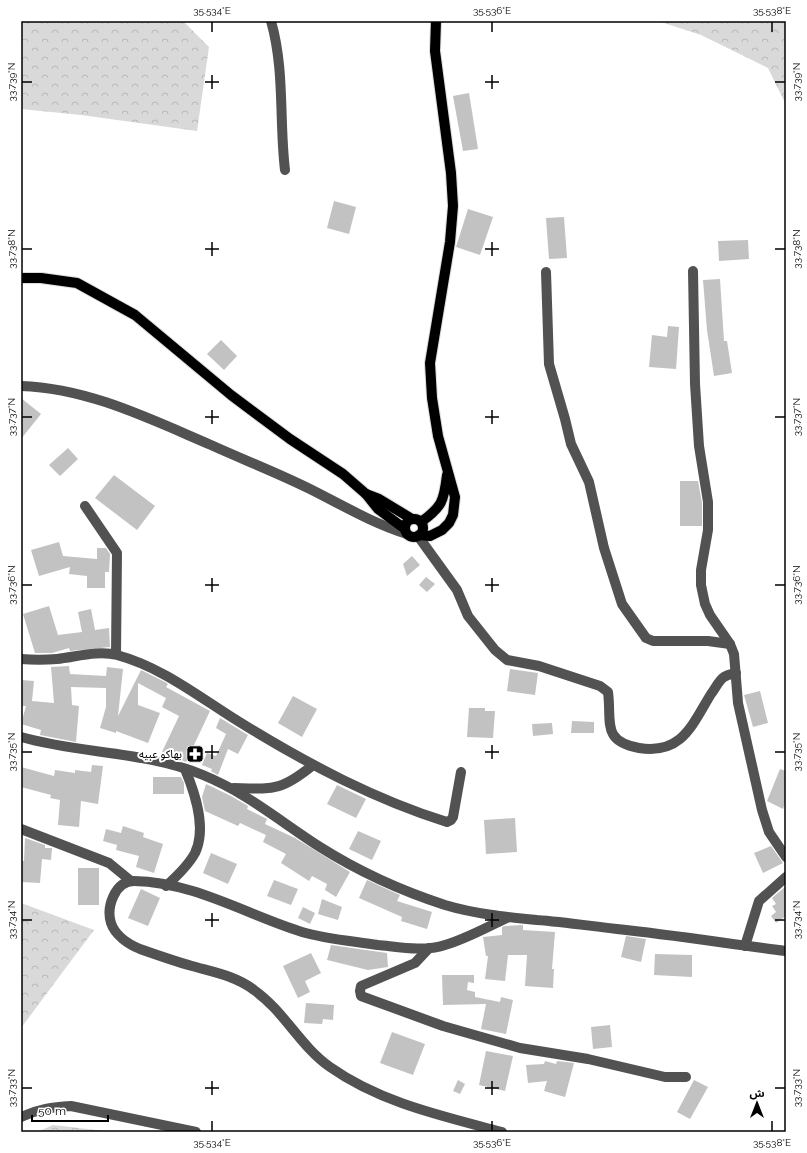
<svg xmlns="http://www.w3.org/2000/svg" width="807" height="1153" viewBox="0 0 807 1153" font-family="Raleway,'Noto Sans Arabic',sans-serif">
<style>
.forest{fill:url(#forest-crowns)}
.building{fill:#c2c2c2}
.lines{fill:none;stroke-linecap:round;stroke-linejoin:round}
.major-casing{stroke:#dbdbdb;stroke-width:12}
.minor{stroke:#525252;stroke-width:10}
.major{stroke:#000;stroke-width:10}
.ticks{fill:none;stroke:#000;stroke-width:1.5}
.labels{text-anchor:middle;dominant-baseline:central;stroke-width:4;stroke-linejoin:round;paint-order:stroke}
.poi-label{font-size:11px;fill:#000;stroke:#fff;text-anchor:end}
.neatline{fill:none;stroke:#000;stroke-width:1.5}
.ticks-label{font-size:10px;text-anchor:middle;fill:#000}
</style>
<defs>
<pattern id="forest-crowns" width="20" height="18" patternUnits="userSpaceOnUse"><rect width="20" height="18" fill="#d9d9d9"/><path d="M2 6a3 3 0 1 1 6 0M12 15a3 3 0 1 1 6 0" fill="none" stroke="#b8b8b8"/></pattern>
</defs>
<rect width="100%" height="100%" fill="#fff"/>
<g class="forest">
<polygon points="21,21 183,21 209,47 197,131 81,115 21,109"/>
<polygon points="658,21 786,21 786,105 768,68 701,35"/>
<polygon points="21,903 94,930 21,1028"/>
<polygon points="53,1125 114,1132 37,1132"/>
</g>
<g class="building">
<polygon points="469,93 478,149 463,151 453,96"/>
<polygon points="334,201 356,207 349,234 327,228"/>
<polygon points="468,209 493,217 480,255 456,247"/>
<polygon points="564,217 567,258 549,259 546,218"/>
<polygon points="748,240 749,259 719,261 718,241"/>
<polygon points="720,279 724,341 727,341 732,373 714,376 707,330 703,280"/>
<polygon points="668,326 679,327 676,369 649,367 652,335 667,337"/>
<polygon points="221,340 237,356 224,370 207,354"/>
<polygon points="21,398 41,414 21,439"/>
<polygon points="68,448 78,459 60,476 49,465"/>
<polygon points="114,475 155,506 137,530 95,498"/>
<polygon points="680,481 698,481 702,503 702,526 680,526"/>
<polygon points="59,542 63,556 97,559 97,548 106,548 110,554 109,572 105,572 105,588 87,588 87,576 69,574 70,567 39,576 31,550"/>
<polygon points="412,556 420,565 407,576 403,564"/>
<polygon points="426,577 435,584 427,592 419,585"/>
<polygon points="49,606 58,635 82,632 78,612 91,609 95,630 109,628 110,647 70,651 69,648 52,653 35,653 23,614"/>
<polygon points="69,666 70,674 106,676 107,667 123,669 118,716 141,670 165,682 168,684 166,687 210,711 186,762 162,752 179,716 162,707 166,698 138,683 138,705 160,713 148,743 116,731 116,733 100,728 106,707 106,688 71,687 72,705 79,706 76,742 40,735 41,730 21,724 26,706 21,706 21,680 34,681 32,701 54,703 51,667"/>
<polygon points="510,669 538,673 535,695 507,691"/>
<polygon points="760,691 768,723 753,727 744,695"/>
<polygon points="293,696 317,709 302,737 278,723"/>
<polygon points="469,708 485,708 485,711 495,711 493,738 467,737"/>
<polygon points="220,718 248,735 238,754 228,749 218,775 211,771 212,769 202,765 207,753 216,756 226,734 216,728"/>
<polygon points="572,721 594,722 594,733 571,733"/>
<polygon points="552,723 553,734 533,736 532,724"/>
<polygon points="92,765 103,766 98,804 81,801 79,827 58,825 60,800 50,798 51,795 21,787 21,767 54,776 55,770 75,773 75,770 91,772"/>
<polygon points="780,769 786,771 786,801 783,809 767,801"/>
<polygon points="153,777 181,777 184,783 184,794 153,794"/>
<polygon points="206,784 231,796 248,806 247,809 267,819 265,824 295,838 350,872 336,897 325,890 327,884 312,876 309,881 281,863 286,854 263,842 266,835 240,823 238,826 205,811 202,797"/>
<polygon points="337,785 366,799 356,818 327,804"/>
<polygon points="515,818 517,852 486,854 484,820"/>
<polygon points="123,826 144,833 143,837 163,844 154,873 136,867 139,856 116,850 117,845 103,841 106,829 121,833"/>
<polygon points="358,831 381,841 372,860 349,849"/>
<polygon points="25,838 45,845 45,848 52,848 51,860 42,859 40,883 21,882 21,861 24,861"/>
<polygon points="771,846 783,863 763,873 754,853"/>
<polygon points="211,853 237,864 228,884 203,873"/>
<rect x="78" y="868" width="21" height="37"/>
<polygon points="274,880 298,889 291,905 267,896"/>
<polygon points="367,880 400,895 397,901 432,912 427,929 401,921 402,917 359,898"/>
<polygon points="786,886 786,916 776,923 771,916 776,912 772,906 776,904 772,898"/>
<polygon points="141,889 160,898 148,926 128,918"/>
<polygon points="322,899 342,907 338,920 318,914"/>
<polygon points="303,907 315,913 310,924 298,918"/>
<polygon points="523,925 523,930 555,932 552,969 554,969 553,988 525,986 527,955 508,955 505,981 485,979 488,956 486,956 483,937 502,935 502,927 505,926"/>
<polygon points="626,936 646,939 641,962 621,957"/>
<polygon points="331,945 387,953 388,967 368,970 327,960"/>
<polygon points="311,953 321,973 305,981 310,992 298,998 283,966"/>
<polygon points="655,954 692,955 692,977 654,975"/>
<polygon points="442,975 474,975 474,983 468,982 467,990 475,992 475,997 500,1002 501,997 513,1000 506,1034 481,1029 486,1004 443,1005"/>
<polygon points="306,1003 334,1005 333,1020 323,1019 322,1024 304,1023"/>
<polygon points="610,1025 612,1047 593,1049 591,1027"/>
<polygon points="392,1032 425,1044 413,1075 380,1063"/>
<polygon points="486,1051 513,1056 505,1091 479,1085"/>
<polygon points="545,1061 556,1064 557,1061 574,1063 565,1097 544,1091 547,1081 528,1083 526,1065 544,1064"/>
<polygon points="458,1080 465,1084 460,1094 453,1091"/>
<polygon points="694,1080 708,1087 690,1119 677,1112"/>
</g>
<g class="lines">
<defs>
<g id="major">
<polyline points="21,278 41,278 77,283 135,315 231,395 290,439 343,474 366,494 378,509 405,529"/>
<polyline points="366,494 379,499 412,519"/>
<circle cx="414" cy="528" r="9"/>
<path d="M421 522C442 507 444 501 447 475"/>
<polyline points="419,535 430,536 442,530 449,523 453,515 455,497 438,436 432,398 430,363 450,242 453,206 451,173 435,51 436,21"/>
</g>
</defs>
<use href="#major" class="major-casing"/>
<g class="minor">
<path d="M271 21C285 70 279 120 285 170"/>
<polyline points="693,271 695,384 699,446 708,502 708,530 701,570 701,585 705,604 710,615 730,644 734,654 738,703 762,810 769,832 786,857"/>
<polyline points="546,272 549,364 565,419 571,444 589,482 604,548 622,604 646,638 653,641 708,641 730,644"/>
<path d="M21 386C88 388 150 419 211 445 244 460 278 473 310 489 342 505 372 523 407 534"/>
<polyline points="85,506 117,553 116,654"/>
<path d="M418 536 457 590 468 616 495 650 507 660 539 666 600 686 608 692C612 722 601 741 639 748 682 755 692 725 711 694 715 689 719 680 724 677 727 675 732 674 736 673"/>
<path d="M21 659C33 660 45 660 57 659 76 657 98 650 117 655 165 668 204 701 246 726 310 765 376 800 447 822L451 820 453 817 461 772"/>
<path d="M21 737C81 754 145 751 203 775 247 793 281 822 320 847 358 871 402 891 445 905 475 914 506 917 537 920 564 922 590 926 617 929 674 935 730 944 786 951"/>
<path d="M234 788C274 789 281 791 313 765"/>
<polyline points="21,829 109,863 131,881"/>
<path d="M166 886C176 877 188 866 195 853 207 828 195 793 185 769"/>
<polyline points="745,946 759,901 786,877"/>
<polyline points="429,948 415,963 361,986 360,991 361,996 443,1026 520,1048 588,1059 665,1077 686,1077"/>
<path d="M21 1117C38 1109 53 1107 71 1106L196 1132"/>
<path d="M502 1132C443 1116 381 1103 330 1067 300 1046 284 1011 254 990 236 976 213 972 192 966 174 961 157 955 140 949 128 944 115 935 111 923 106 907 115 881 134 881 194 882 247 915 302 932 326 939 352 941 378 945 399 947 424 952 445 945 466 939 487 927 507 918"/>
</g>
<use href="#major" class="major"/>
</g>
<path class="ticks" d="M212 22V32M492 22V32M772 22V32M212 75V89M492 75V89M22 82H32M205 82H219M485 82H499M775 82H785M212 242V256M492 242V256M22 249H32M205 249H219M485 249H499M775 249H785M212 410V424M492 410V424M22 417H32M205 417H219M485 417H499M775 417H785M212 578V592M492 578V592M22 585H32M205 585H219M485 585H499M775 585H785M212 745V759M492 745V759M22 752H32M205 752H219M485 752H499M775 752H785M212 913V927M492 913V927M22 920H32M205 920H219M485 920H499M775 920H785M212 1081V1095M492 1081V1095M22 1088H32M205 1088H219M485 1088H499M775 1088H785M212 1121V1131M492 1121V1131M772 1121V1131"/>
<defs>
<symbol id="pharmacy-square" viewBox="-11 -11 22 22"><rect x="-9" y="-9" width="18" height="18" rx="4" fill="#000" stroke="#fff"/><path d="M-2-6h4v4h4v4h-4v4h-4v-4h-4v-4h4Z" fill="#fff"/></symbol>
</defs>
<g fill-rule="evenodd">
<use href="#pharmacy-square" x="185" y="744" width="20" height="20"/>
</g>
<g class="labels">
<g class="poi-label">
<text x="182" y="754">بهاكو عبيه</text>
</g>
</g>
<rect width="807" height="1153" fill="none" stroke="#ffffff" stroke-width="44"/>
<g transform="translate(757 1103)" stroke="#ffffff" stroke-width="3" paint-order="stroke">
<path d="M0-3L7 15L0 10L-7 15Z" fill="#000000"/>
<text y="-6" font-size="11" font-weight="bold" text-anchor="middle" fill="#000000">ش</text>
</g>
<path d="M32 1115v6h76v-6" fill="none" stroke="#000000" stroke-width="2"/>
<text x="38" y="1115" font-size="12" fill="#000000" stroke="#ffffff" stroke-width="3" paint-order="stroke">50 m</text>
<rect x="22" y="22" width="763" height="1109" class="neatline"/>
<g class="ticks-label">
<text x="212" y="14">35.534°E</text>
<text x="492" y="14">35.536°E</text>
<text x="772" y="14">35.538°E</text>
<text transform="translate(11 82) rotate(-90)" y="4">33.739°N</text>
<text transform="translate(796 82) rotate(-90)" y="4">33.739°N</text>
<text transform="translate(11 249) rotate(-90)" y="4">33.738°N</text>
<text transform="translate(796 249) rotate(-90)" y="4">33.738°N</text>
<text transform="translate(11 417) rotate(-90)" y="4">33.737°N</text>
<text transform="translate(796 417) rotate(-90)" y="4">33.737°N</text>
<text transform="translate(11 585) rotate(-90)" y="4">33.736°N</text>
<text transform="translate(796 585) rotate(-90)" y="4">33.736°N</text>
<text transform="translate(11 752) rotate(-90)" y="4">33.735°N</text>
<text transform="translate(796 752) rotate(-90)" y="4">33.735°N</text>
<text transform="translate(11 920) rotate(-90)" y="4">33.734°N</text>
<text transform="translate(796 920) rotate(-90)" y="4">33.734°N</text>
<text transform="translate(11 1088) rotate(-90)" y="4">33.733°N</text>
<text transform="translate(796 1088) rotate(-90)" y="4">33.733°N</text>
<text x="212" y="1146">35.534°E</text>
<text x="492" y="1146">35.536°E</text>
<text x="772" y="1146">35.538°E</text>
</g>
</svg>
